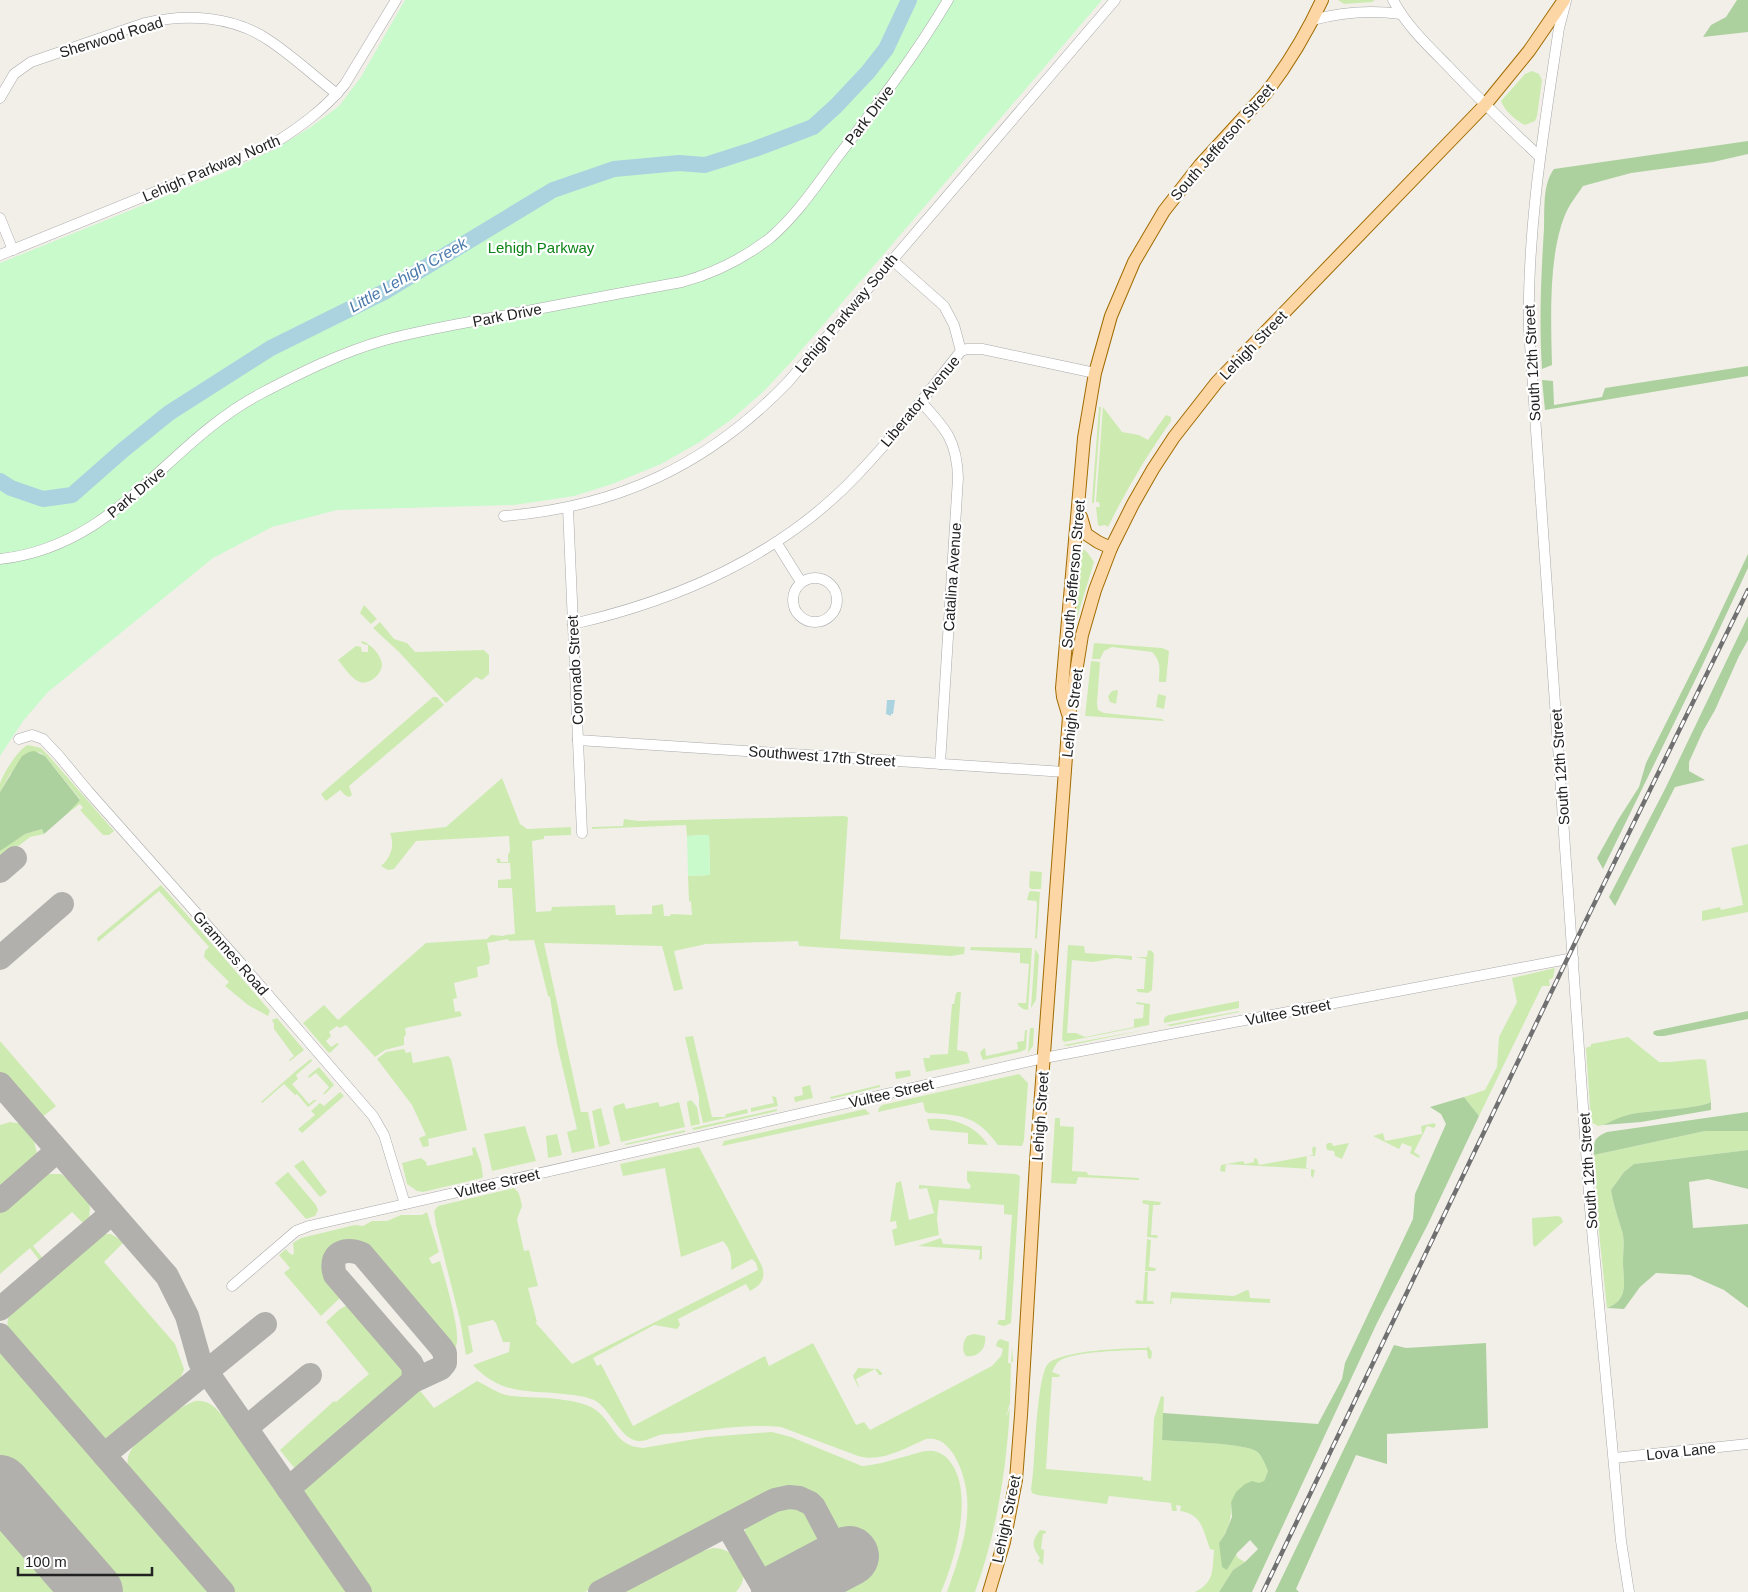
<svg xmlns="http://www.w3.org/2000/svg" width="1748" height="1592" viewBox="0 0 1748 1592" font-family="Helvetica,sans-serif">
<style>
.grass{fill:#cdebb0}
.forest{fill:#add19e}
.park{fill:#c8facc}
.water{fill:#aad3df}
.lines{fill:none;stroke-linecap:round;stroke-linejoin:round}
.river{stroke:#aad3df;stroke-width:16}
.taxiway{stroke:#b1b0ac;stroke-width:24}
.runway{stroke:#b1b0ac;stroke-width:60}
.minor-casing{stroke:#a9a9a9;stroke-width:11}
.major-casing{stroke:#a06b00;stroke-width:14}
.minor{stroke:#fff;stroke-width:10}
.major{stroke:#fcd6a4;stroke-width:12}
.rail-casing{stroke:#707070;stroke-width:4.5}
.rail{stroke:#fff;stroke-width:2.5;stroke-dasharray:8;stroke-linecap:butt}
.labels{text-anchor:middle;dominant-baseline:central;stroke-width:4.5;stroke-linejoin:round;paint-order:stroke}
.street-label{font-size:15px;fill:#222;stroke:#fff}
.park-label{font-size:15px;fill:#0c8416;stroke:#fff}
.water-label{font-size:16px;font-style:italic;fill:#4a7aab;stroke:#fff}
</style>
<rect width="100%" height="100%" fill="#f2efe9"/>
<g class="grass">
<polygon points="1338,0 1375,0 1372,2 1344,4"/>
<path d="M1532 71 1539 74 1542 80 1537 116 1535 121 1525 125C1516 121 1504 110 1501 101L1525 74Z"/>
<polygon points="1099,407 1101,407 1094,503 1092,503 1092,500"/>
<path d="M1103 407 1122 432 1139 435 1148 440 1166 415 1171 417V421C1147 455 1126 490 1108 527L1105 525 1100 526 1098 525 1096 507H1100L1099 502H1096Z"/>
<polygon points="1083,549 1087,552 1094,562 1076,621 1075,619 1080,560 1081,551"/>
<polygon points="364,605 377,619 371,624 360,613"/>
<polygon points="380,622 394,639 407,643 415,652 484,650 489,655 489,674 482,680 476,677 446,703 399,652 373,628"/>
<path d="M362 641C370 643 381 655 382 664 382 674 370 685 360 682 351 679 344 667 338 660L356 646 361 647 362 652H368V645L363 644 361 642Z"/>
<path d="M1094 643 1162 648 1169 651 1166 682H1159C1159 670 1162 662 1152 652L1112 647 1104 651 1100 659H1092Z"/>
<polygon points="1091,661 1100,662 1097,703 1098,710 1104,713 1162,719 1164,721 1085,716"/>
<polygon points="1116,690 1118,691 1116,704 1110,702 1108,696 1112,691"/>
<polygon points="1158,694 1166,696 1164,709 1156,707"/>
<polygon points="433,697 437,697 444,705 349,786 352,795 349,797 345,795 340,790 326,801 321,794"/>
<path d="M28 745 41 748 48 755 114 831 109 835H103L80 810 83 808 80 804 68 813 80 799 45 756 39 752 10 774 0 792C0 789 0 786 0 784 2 775 19 748 28 745Z"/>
<path d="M502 778 520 824 527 829 571 827V835L544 836V839L532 841 536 912 551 911 552 907 615 905 616 915 652 914V906L663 904 664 916H670L671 914 692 915 691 902 689 901 688 876 710 875 709 835 687 836 686 825 592 829V827L623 826 624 819 638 821 844 816 848 817 840 939 965 947 964 954 951 956 799 946 798 941 706 944 674 951 683 989 674 991 662 946 544 943 581 1112H588L595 1148 572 1153 567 1132 577 1129 557 1044 550 997 548 996 534 940 509 941 508 939 487 943 490 958 489 964 477 967 478 977 454 983 457 998 453 999 455 1012 460 1011 462 1016 405 1028 406 1034 404 1037V1045L385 1050 375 1057 346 1025 340 1028 337 1026 329 1032 331 1036 326 1041 331 1047 337 1043 339 1044 330 1053 328 1052 303 1023 324 1005 338 1020 426 943 487 939 491 935 504 936 505 935 515 934 512 888H498V880L511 879 510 863H497V860H495L499 858 501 862H508V855L510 851 509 836 416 841 394 869 388 870 381 866C391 857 395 846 390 833L446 827Z"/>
<polygon points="42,829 44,834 30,837 12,851 9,848 0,856 0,851 2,848 25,834"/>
<polygon points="1748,844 1748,912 1702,921 1702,911 1720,907 1721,910 1743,905 1731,848"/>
<polygon points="1030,871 1042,872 1041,889 1031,889 1029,887"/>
<polygon points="161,885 270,1011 268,1016 248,1005 225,986 229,982 204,957 205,951 209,947 159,891 98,942 97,938"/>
<polygon points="1031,891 1040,892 1037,938 1035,939 1037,903 1036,901 1027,900 1029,892"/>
<polygon points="1068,945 1084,946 1085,953 1132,956 1132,960 1116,958 1093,962 1072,960 1067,1033 1076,1033 1085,1037 1134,1027 1134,1019 1143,1018 1144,1005 1136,1004 1137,1002 1150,1004 1149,1025 1064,1042 1062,1039"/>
<polygon points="971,947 1032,948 1028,1010 1023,1009 1018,1005 1018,1003 1026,1003 1029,964 1020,963 1020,953 970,950"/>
<polygon points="1035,949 1039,955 1036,1000 1031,1008"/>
<polygon points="1148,950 1152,951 1154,954 1152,990 1148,993 1138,992 1136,989 1144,989 1146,959 1136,957 1147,957"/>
<polygon points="1555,968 1553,978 1549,980 1550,986 1542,986 1479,1116 1464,1097 1485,1090 1497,1067 1499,1037 1517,1002 1512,978"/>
<polygon points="958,992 961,992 957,1050 967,1052 970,1063 926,1072 923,1058 930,1058 930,1055 948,1054 952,1004 954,1004 956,993"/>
<path d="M1239 1001V1008L1164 1023C1163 1019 1165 1016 1169 1015Z"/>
<polygon points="1239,1011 1239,1012 1171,1026 1166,1025"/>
<polygon points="277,1018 304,1050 290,1061 289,1060 294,1056 274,1029 274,1024 272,1020"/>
<polygon points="1030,1028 1034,1028 1033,1046 1028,1053"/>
<polygon points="1149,1029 1067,1046 1063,1045"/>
<polygon points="1025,1030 1027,1030 1026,1049 1020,1052 983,1060 980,1053 983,1049 985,1048 986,1056 1018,1049 1017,1042 1024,1041"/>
<polygon points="693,1036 712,1117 725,1117 726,1114 747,1109 748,1113 703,1123 699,1106 699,1097 685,1037"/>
<path d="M1628 1037 1659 1062H1670L1700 1059 1706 1060 1711 1102C1704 1108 1646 1111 1631 1114 1622 1116 1612 1122 1603 1125L1598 1126 1591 1122 1586 1048 1591 1046V1044Z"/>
<polygon points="0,1041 56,1106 40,1119 35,1116 0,1075"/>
<polygon points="404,1049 406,1053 411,1052 413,1063 448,1056 451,1059 467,1130 428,1139 429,1146 423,1147 419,1138 426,1135 412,1105 377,1059 386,1052"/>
<polygon points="311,1059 312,1061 296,1075 298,1079 292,1084 309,1104 314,1100 317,1100 308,1107 297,1094 295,1095 284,1084 262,1103 261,1102 297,1070"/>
<polygon points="319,1067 334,1085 325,1094 323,1094 329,1087 316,1073 309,1078 308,1076"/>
<polygon points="910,1070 911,1076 896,1079 895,1072"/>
<path d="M1019 1074 1028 1083 1024 1140 1022 1146 998 1145C977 1116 962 1115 928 1113L925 1111 923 1102 878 1112 879 1108 882 1105Z"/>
<polygon points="810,1085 813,1098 795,1102 794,1097 803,1095 802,1087"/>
<polygon points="880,1085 880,1087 831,1099 830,1097"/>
<polygon points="340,1092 344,1096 302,1133 298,1129 315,1115 311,1111 320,1103 324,1106"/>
<polygon points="772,1096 776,1097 778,1106 751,1112 751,1108 774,1103"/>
<polygon points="691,1100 697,1107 700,1124 691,1126 687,1104 687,1102"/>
<polygon points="658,1102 660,1107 679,1102 685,1127 621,1142 613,1109 614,1106 624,1103 626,1109"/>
<polygon points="601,1108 610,1144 599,1147 592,1111"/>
<polygon points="777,1109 777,1111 694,1130 692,1128"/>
<polygon points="865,1109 870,1114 722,1146 724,1141"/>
<polygon points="1055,1118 1060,1118 1060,1126 1074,1127 1072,1171 1087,1172 1088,1175 1139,1178 1139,1180 1078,1177 1076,1184 1051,1183"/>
<path d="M927 1119C951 1117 975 1124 988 1145L968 1144V1133L930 1130Z"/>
<polygon points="10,1122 23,1124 33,1137 37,1153 28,1168 0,1192 0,1125"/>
<polygon points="1434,1123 1436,1125 1434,1128 1427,1126 1414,1152 1420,1156 1419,1158 1410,1153 1412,1147 1402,1143 1399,1149 1373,1136 1383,1133 1385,1141 1422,1134 1421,1126"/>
<polygon points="525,1126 536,1161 492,1171 484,1134"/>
<polygon points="685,1130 685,1132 626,1145 624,1144"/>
<path d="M1705 1131H1748V1150L1634 1164 1624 1172 1611 1190C1613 1204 1618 1217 1622 1231 1625 1240 1623 1252 1623 1262 1623 1281 1630 1299 1607 1308L1599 1233 1594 1155Z"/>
<polygon points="557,1134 562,1155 548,1158 546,1136"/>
<polygon points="1328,1143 1332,1143 1333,1146 1349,1143 1342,1159 1335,1156 1334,1151 1327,1150 1326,1145"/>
<polygon points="1314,1146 1316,1148 1315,1156 1307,1156 1306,1168 1315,1170 1313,1178 1311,1176 1311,1169 1226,1164 1225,1172 1220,1171 1221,1165 1243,1161 1245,1164 1254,1162 1254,1158 1257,1159 1259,1165 1313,1155 1312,1149"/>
<polygon points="475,1147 481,1163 483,1177 482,1178 423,1192 417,1191 407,1184 402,1163 421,1158 426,1162 427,1166 473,1155 472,1148"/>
<path d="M699 1147 762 1266C766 1279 761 1285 750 1291L746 1284 678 1319 680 1325 677 1329 654 1325 593 1358 597 1366 601 1364 633 1426 765 1356 769 1366 813 1343 856 1425 864 1422 870 1430 992 1366 1001 1356 1003 1349 996 1346 997 1342 1000 1339 1009 1342 1008 1363H1011L1012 1346 1013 1362H1011L1010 1403 1006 1418 1010 1408C1006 1471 997 1532 975 1592H947C963 1546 980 1501 954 1455 947 1444 939 1437 926 1439 905 1448 881 1463 858 1456L781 1427C742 1423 704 1432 667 1434 656 1434 648 1442 638 1441 620 1439 610 1408 594 1400 585 1396 573 1395 564 1394 526 1390 501 1395 473 1365L509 1352 510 1342H503L496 1323 493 1320 468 1326 473 1352 466 1355 460 1320 436 1225 434 1211 438 1206 514 1188 518 1192 520 1197 522 1206 517 1219 524 1251 529 1250 538 1286 528 1288 537 1322H535L572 1364 758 1270 756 1263 752 1259 731 1270C732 1258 731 1250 723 1241L681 1257 665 1168 623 1176 620 1164Z"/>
<polygon points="303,1160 327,1192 320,1197 294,1166"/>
<polygon points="967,1171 1016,1174 1020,1176 1011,1323 1004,1326 997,1324 999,1320 1005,1320 1012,1215 1004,1214 1004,1205 939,1200 937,1219 939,1235 895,1246 892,1230 897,1228 896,1221 890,1222 896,1183 901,1181 909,1220 934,1213 927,1188 919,1189 919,1185 969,1189 971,1186 967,1181"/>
<polygon points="288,1172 316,1205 318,1210 315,1216 306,1219 275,1183"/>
<polygon points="47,1174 61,1174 71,1181 89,1202 90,1208 89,1221 85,1225 72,1212 33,1246 45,1261 42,1264 30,1248 0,1274 0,1212 39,1178"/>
<polygon points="1143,1200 1161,1202 1160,1205 1153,1205 1151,1235 1157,1235 1158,1238 1147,1237 1149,1205 1142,1203"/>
<path d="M427 1212 439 1252 429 1258 432 1264 440 1261C444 1276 462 1334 456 1346 455 1349 453 1349 451 1351L363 1249C346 1237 334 1252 321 1264L347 1295 341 1297 321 1316 284 1273 290 1268 279 1255 286 1249 289 1253 293 1255 294 1252 293 1243 301 1238 355 1225 363 1226 372 1221H387L401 1215H422Z"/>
<polygon points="1558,1216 1561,1217 1563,1222 1535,1247 1533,1245 1532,1218"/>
<path d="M99 1234H111L124 1242 104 1262 175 1344 184 1369C181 1385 134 1431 119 1437 110 1440 104 1439 96 1435L12 1339C5 1327 6 1316 15 1306Z"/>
<polygon points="941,1238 943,1244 982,1246 982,1259 979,1260 980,1250 918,1246"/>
<polygon points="1147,1239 1151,1240 1149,1267 1156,1268 1155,1271 1145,1271"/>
<polygon points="1145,1272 1148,1272 1147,1301 1153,1301 1154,1304 1137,1304 1135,1302 1136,1300 1143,1301"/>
<polygon points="1247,1290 1249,1291 1250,1298 1270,1299 1270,1303 1172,1298 1171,1304 1170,1304 1171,1292 1234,1296"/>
<path d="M353 1302 403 1359C406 1369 406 1375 401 1385L305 1467 300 1470H296L280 1450 334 1401 336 1402 369 1374 326 1322 340 1309Z"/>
<path d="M974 1334 985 1336C987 1348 978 1358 966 1356 961 1350 963 1342 967 1336Z"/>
<path d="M1148 1346 1152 1352 1151 1359 1148 1358 1147 1350C1130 1350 1070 1351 1058 1362 1056 1364 1054 1368 1052 1372L1060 1375 1059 1377H1052L1046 1469 1143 1477V1480L1151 1481 1154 1419 1161 1396 1164 1397V1398L1162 1440C1180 1442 1244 1443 1256 1451 1262 1456 1266 1464 1268 1471L1264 1481 1231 1502C1232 1518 1229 1529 1219 1543L1227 1570 1236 1554 1238 1558 1245 1562 1233 1570 1219 1592H1195C1215 1582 1212 1570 1214 1550L1210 1549C1203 1530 1202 1514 1180 1511L1181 1506 1176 1505 1177 1511H1172L1171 1503 1109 1496 1107 1504 1037 1495 1032 1493 1031 1489C1033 1480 1034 1456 1035 1444 1036 1428 1039 1378 1047 1365 1058 1350 1128 1348 1147 1348Z"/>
<polygon points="0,1347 213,1592 114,1592 0,1461"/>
<polygon points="858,1368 878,1369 882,1373 882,1375 879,1375 875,1369 856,1379 859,1387 858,1387 853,1376"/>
<path d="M477 1381C488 1386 499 1395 512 1396 535 1398 570 1397 591 1407 614 1419 612 1446 643 1448L707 1437 772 1432 791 1437 862 1466C877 1465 892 1460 907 1456 915 1454 924 1450 933 1451 941 1452 947 1457 951 1463 974 1494 955 1560 941 1592H811L855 1568C849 1556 842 1543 836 1530 821 1503 810 1480 775 1492L585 1592H369L304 1499 305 1485 317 1472 417 1387 434 1408Z"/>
<path d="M195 1401C207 1400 213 1405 221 1414L223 1413 271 1484H274L350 1592H232L131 1475C127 1467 126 1460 130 1452 136 1438 180 1406 195 1401Z"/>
<path d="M793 1505C804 1509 808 1515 813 1524 831 1555 797 1565 776 1576L771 1577 764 1572 744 1532C749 1519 780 1507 793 1505Z"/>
<polygon points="0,1509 72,1592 0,1592"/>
<path d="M1040 1530 1046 1531V1533L1043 1534 1041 1549 1044 1550 1043 1565 1038 1561 1040 1558C1032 1546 1031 1542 1040 1530Z"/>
<path d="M713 1548C737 1548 754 1573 736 1592H619L689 1555Z"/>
</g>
<g class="forest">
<polygon points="1737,0 1748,0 1748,32 1703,37 1711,25 1726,17"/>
<path d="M1748 141V154L1713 162 1631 173 1583 186C1577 195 1569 205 1565 215 1548 256 1551 321 1552 365L1542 369C1539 322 1541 276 1544 229 1545 210 1542 185 1554 169Z"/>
<polygon points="1748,366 1748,376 1545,410 1542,380 1553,381 1554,405 1602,397 1605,388"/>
<polygon points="1748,554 1748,568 1702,666 1603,869 1597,858 1618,820 1639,787 1646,763 1706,643"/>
<polygon points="1748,616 1748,640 1739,656 1715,710 1703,731 1689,762 1689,771 1705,780 1675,787 1615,906 1609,897 1665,789"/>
<polygon points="34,751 45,756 80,800 68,813 44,834 42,829 25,834 0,851 0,792 22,756 29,752"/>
<polygon points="1748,1011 1748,1019 1664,1036 1657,1036 1653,1034 1654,1031"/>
<path d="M1464 1097 1479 1116 1428 1224 1377 1323 1252 1592H1219L1233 1570 1245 1562 1258 1549 1250 1540 1237 1553 1227 1570 1222 1567 1219 1543 1225 1534 1232 1517 1231 1502 1236 1492 1245 1484 1252 1481 1259 1483 1264 1481 1268 1471C1265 1464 1262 1455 1256 1451 1243 1443 1180 1442 1162 1440L1163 1413 1318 1424 1342 1379 1345 1363 1413 1219 1415 1194 1446 1124 1441 1114 1430 1107Z"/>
<path d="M1711 1102V1110L1641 1122 1603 1125C1612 1121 1622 1116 1631 1114 1646 1111 1704 1108 1711 1102Z"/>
<path d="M1748 1112V1131H1705L1594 1155C1594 1140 1594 1138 1607 1132Z"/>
<path d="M1748 1150V1189L1708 1179 1689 1182 1693 1228 1748 1224V1308L1724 1290 1690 1275 1656 1273 1640 1287 1624 1309 1607 1308C1630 1299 1623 1281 1623 1262 1623 1252 1625 1240 1622 1231 1618 1217 1613 1204 1611 1190L1624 1172 1634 1164Z"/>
<polygon points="1486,1343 1488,1428 1387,1434 1387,1464 1356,1455 1296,1589 1299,1592 1275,1592 1394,1345 1406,1348"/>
</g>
<g class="park">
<polygon points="405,0 1102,0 792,361 764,391 732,419 698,443 661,464 612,484 574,496 514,505 337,510 272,527 213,558 48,692 23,721 0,756 0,263 220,174 275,149 311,127 339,106 361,77"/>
<polygon points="709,835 710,875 688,876 687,836"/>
</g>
<polygon class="water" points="887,700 895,700 893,714 891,714 891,716 886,714"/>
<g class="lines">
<polyline class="river" points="0,481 11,488 43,499 72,495 122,451 169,413 271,348 386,291 553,190 614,169 679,163 705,165 755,149 813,127 836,106 868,72 886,49 909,0"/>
<g class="taxiway">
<polyline points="0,871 15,858"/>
<polyline points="0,958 62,904"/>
<polyline points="0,1084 167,1276 187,1316 200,1362 360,1592"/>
<polyline points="0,1201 57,1151"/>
<polyline points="0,1309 112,1213"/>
<polyline points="0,1335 223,1592"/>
<polyline points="246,1428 310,1375"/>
<polyline points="104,1455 265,1324"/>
<path d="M288 1489 413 1381 441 1368 445 1363V1353L441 1347 362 1254C344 1246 328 1254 335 1275L411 1363 414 1369 413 1381"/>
<polyline points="727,1525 766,1592"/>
<polyline points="600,1592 763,1506 775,1500 789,1497 799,1498 810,1503 814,1507 842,1560"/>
</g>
<g class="runway">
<polyline points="0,1485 93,1592"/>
<polyline points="781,1592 849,1556"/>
</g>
<defs>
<g id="minor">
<path d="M1393 0C1406 25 1427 45 1447 65 1477 97 1508 127 1540 157"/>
<path d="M1566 1 1559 28C1544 128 1527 228 1529 329L1590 1208 1621 1541 1629 1592"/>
<path d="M1313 20C1342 12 1371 10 1401 14"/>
<path d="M0 98 14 74 31 62 145 23C187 13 234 16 270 41 294 57 315 77 337 94"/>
<polyline points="0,218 13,250"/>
<path d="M0 255 273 144C300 127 325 109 345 84L396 0"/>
<polyline points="891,259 944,306 954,325 961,351"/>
<path d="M921 402C945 428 957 440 958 478L940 764"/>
<polyline points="568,508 582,833"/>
<path d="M504 516C618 507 708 465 788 382L1115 0"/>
<polyline points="776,542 801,582"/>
<path d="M0 559C118 546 165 444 260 394 300 373 342 352 385 340 422 330 459 324 496 317 558 305 620 293 682 282 715 273 743 259 770 238 796 216 816 186 836 159 875 108 915 56 948 0"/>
<circle cx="815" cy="600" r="22"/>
<path d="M573 624C679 600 783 554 858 474 895 435 928 393 961 351L967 349H982L1095 373"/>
<polyline points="19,739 32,735 43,739 59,756 88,791 238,960 373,1116 384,1135 405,1204"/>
<polyline points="578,740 1065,772"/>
<polyline points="232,1286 296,1231 309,1226 1044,1058 1573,958"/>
<polyline points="1614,1458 1748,1444"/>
</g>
<g id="major">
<polyline points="1081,517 1086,534 1098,542 1111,548"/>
<path d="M1068 714 1063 697 1062 688 1084 438 1095 373 1111 316 1134 262 1164 211 1200 165 1266 93C1288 64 1307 33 1322 0"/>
<polyline points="989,1592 1004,1542 1016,1480 1021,1415 1036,1162 1069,716 1082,635 1095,590 1111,548 1133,504 1153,469 1174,437 1217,382 1485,105 1529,51 1564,0"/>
</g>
</defs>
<use href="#minor" class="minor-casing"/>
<use href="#major" class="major-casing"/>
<use href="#minor" class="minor"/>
<use href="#major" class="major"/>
<defs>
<polyline id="rail" points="1263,1592 1572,949 1748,590"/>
</defs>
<use href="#rail" class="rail-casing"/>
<use href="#rail" class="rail"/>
</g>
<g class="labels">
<g class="street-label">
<text transform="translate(111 37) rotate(-17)">Sherwood Road</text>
<text transform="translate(869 115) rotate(-53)">Park Drive</text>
<text transform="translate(1222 142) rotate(-49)">South Jefferson Street</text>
<text transform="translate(211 168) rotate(-23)">Lehigh Parkway North</text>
<text transform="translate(846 313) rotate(-50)">Lehigh Parkway South</text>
<text transform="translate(507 315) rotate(-11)">Park Drive</text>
<text transform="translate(1253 345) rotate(-46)">Lehigh Street</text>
<text transform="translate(1532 363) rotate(-93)">South 12th Street</text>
<text transform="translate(920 401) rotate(-50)">Liberator Avenue</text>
<text transform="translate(136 492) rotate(-40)">Park Drive</text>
<text transform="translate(1073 574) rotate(-85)">South Jefferson Street</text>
<text transform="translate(952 577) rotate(-86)">Catalina Avenue</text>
<text transform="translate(575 670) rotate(-93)">Coronado Street</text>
<text transform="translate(1072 713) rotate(-83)">Lehigh Street</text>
<text transform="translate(822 756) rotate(4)">Southwest 17th Street</text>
<text transform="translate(1560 767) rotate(-94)">South 12th Street</text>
<text transform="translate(231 953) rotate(49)">Grammes Road</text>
<text transform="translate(1288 1012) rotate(-11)">Vultee Street</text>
<text transform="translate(891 1093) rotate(-13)">Vultee Street</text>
<text transform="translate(1040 1116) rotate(-86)">Lehigh Street</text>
<text transform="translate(1588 1171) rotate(-94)">South 12th Street</text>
<text transform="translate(497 1183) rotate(-13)">Vultee Street</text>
<text transform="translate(1681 1451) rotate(-6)">Lova Lane</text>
<text transform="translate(1006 1519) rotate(-78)">Lehigh Street</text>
</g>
<g class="park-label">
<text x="541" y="247">Lehigh Parkway</text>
</g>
<g class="water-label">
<text transform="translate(408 275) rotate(-30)">Little Lehigh Creek</text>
</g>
</g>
<path d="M18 1567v8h134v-8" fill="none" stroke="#222222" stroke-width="2.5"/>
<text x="25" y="1567" font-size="15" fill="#222222" stroke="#ffffff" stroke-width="4" paint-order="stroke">100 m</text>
</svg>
